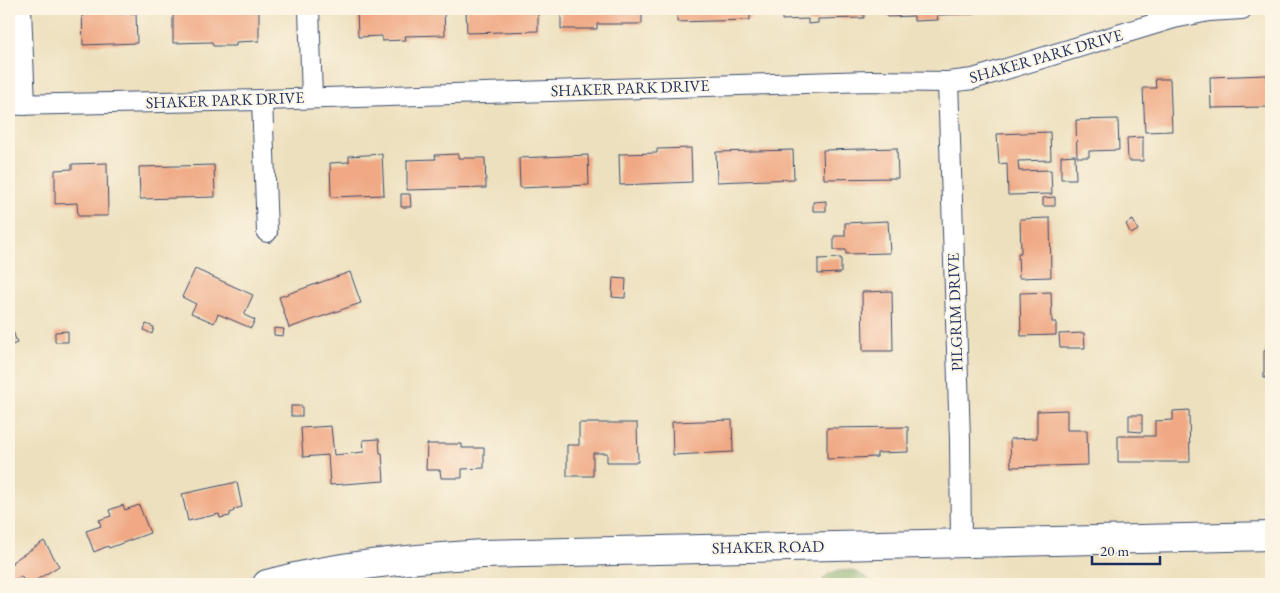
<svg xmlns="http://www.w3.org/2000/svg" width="1280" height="593" viewBox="0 0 1280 593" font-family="'EB Garamond',serif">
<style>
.forest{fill:#7aa660;stroke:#4a6a5f}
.building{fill:#f0a984}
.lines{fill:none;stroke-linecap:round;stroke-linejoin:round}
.minor-casing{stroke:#3a4a6c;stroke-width:22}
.secondary-casing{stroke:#3a4a6c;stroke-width:30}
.minor{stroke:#fff;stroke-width:20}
.secondary{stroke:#fff;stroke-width:28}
.labels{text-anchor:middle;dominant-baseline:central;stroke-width:4;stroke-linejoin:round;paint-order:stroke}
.street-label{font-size:16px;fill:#1b2f5e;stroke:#fcf5e5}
</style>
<rect width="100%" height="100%" fill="#fcf5e5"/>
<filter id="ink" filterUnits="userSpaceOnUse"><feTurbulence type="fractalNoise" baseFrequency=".02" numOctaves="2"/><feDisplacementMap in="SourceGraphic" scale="10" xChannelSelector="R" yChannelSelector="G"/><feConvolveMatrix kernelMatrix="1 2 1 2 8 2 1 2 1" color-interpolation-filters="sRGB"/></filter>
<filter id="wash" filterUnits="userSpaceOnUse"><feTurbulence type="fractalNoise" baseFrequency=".0096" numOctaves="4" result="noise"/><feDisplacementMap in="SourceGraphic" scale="20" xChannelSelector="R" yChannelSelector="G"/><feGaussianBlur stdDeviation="1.12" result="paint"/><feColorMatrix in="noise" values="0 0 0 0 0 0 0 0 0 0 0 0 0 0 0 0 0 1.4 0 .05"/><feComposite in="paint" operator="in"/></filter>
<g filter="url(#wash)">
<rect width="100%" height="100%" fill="#ede0be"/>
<path class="forest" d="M851 570 868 578 873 584H821C827 569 837 572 851 570Z"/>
<g id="blocks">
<g class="building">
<polygon points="82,9 120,9 120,14 136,13 137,43 83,45"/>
<polygon points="259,9 259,41 236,42 236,46 213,46 212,42 173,43 173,11"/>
<polygon points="357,9 444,9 445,35 405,36 406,40 382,41 382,36 358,37"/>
<polygon points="466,9 538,9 538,31 467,33"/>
<polygon points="561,9 642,9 642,24 597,24 597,29 561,29"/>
<polygon points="677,9 750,9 750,20 677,22"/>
<polygon points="782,9 864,9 864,18 818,19 818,23 808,24 808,19 782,20"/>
<polygon points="886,9 973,9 974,14 937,15 938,20 914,21 914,16 887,17"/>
<polygon points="1267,75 1268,107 1211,108 1210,77"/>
<polygon points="1155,79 1170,79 1172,131 1145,132 1143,88 1156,88"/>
<polygon points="1118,119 1119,150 1089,151 1089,157 1077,157 1076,120"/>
<polygon points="1050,132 1051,160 1018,161 1019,171 1051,170 1052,194 1008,195 1007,163 999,164 997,134"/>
<polygon points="1143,137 1143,161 1128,161 1127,138"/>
<polygon points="691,148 692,182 620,185 619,154 657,153 657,149"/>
<polygon points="897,148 898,178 824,179 823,150"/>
<polygon points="793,150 794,179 717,182 716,152"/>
<polygon points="382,154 384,195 331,197 330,163 349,162 349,156"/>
<polygon points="458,154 458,158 485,158 486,188 407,190 407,160 436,159 435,155"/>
<polygon points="588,155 589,185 520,188 519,158"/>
<polygon points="1075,155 1076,179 1061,179 1061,156"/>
<polygon points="107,163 108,216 78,216 77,203 55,204 55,170 72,169 72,164"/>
<polygon points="214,165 215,197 140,199 139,167"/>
<polygon points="401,194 410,194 411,207 401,207"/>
<polygon points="1055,197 1055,206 1043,206 1043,198"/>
<polygon points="826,201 826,211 813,211 813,202"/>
<polygon points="1050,218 1051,277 1019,278 1018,253 1021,253 1020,219"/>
<polygon points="1133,220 1138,230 1131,234 1126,224"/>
<polygon points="888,221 890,253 846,254 846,250 834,250 834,236 845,236 845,223"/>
<polygon points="841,258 841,273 818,274 818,259"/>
<polygon points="195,269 253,295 244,315 255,320 251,328 218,314 214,323 191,313 196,304 182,297"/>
<polygon points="350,272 361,303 289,328 279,297"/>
<polygon points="613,278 626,279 625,298 612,297"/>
<polygon points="892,291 893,351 863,351 862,292"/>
<polygon points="1051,292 1052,322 1056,322 1056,335 1021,336 1020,293"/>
<polygon points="9,319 17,343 9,346"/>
<polygon points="146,324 154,327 152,334 144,330"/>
<polygon points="274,328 284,329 283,336 274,335"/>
<polygon points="68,331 68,342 55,342 55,332"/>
<polygon points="1084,333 1085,348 1060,348 1059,334"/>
<polygon points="1271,350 1271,377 1264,378 1264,351"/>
<rect x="291" y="406" width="11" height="10"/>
<polygon points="1067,410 1067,430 1087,430 1088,465 1011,467 1010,439 1037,438 1037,411"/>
<polygon points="1189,410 1190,462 1118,462 1118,436 1155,436 1155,421 1173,420 1173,411"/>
<polygon points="1129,415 1142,415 1142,432 1129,431"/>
<polygon points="732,420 733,452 673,455 672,422"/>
<polygon points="579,423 637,423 638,462 607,462 607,453 593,453 593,476 567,476 567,445 579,445"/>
<polygon points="331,426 334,455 364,452 363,440 379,439 380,453 382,453 384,481 330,485 328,455 303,457 301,428"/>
<polygon points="908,427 908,452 877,453 877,457 827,459 827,428"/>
<polygon points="427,444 462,444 462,448 484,448 484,468 462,469 462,478 441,478 440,470 426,470"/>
<polygon points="237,482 242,507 234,509 234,511 230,513 230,516 220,518 219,514 188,521 182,494"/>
<polygon points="123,505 125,510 139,505 150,533 109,548 108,546 94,552 86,531 101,526 99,520 111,516 109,510"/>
<polygon points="44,541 59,566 30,584 26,584 21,576 11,582 12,584 9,584 9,567 13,564 12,562"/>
</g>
</g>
</g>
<g filter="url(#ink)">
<use href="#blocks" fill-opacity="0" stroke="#3a4a6c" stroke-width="1"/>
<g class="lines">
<defs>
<g id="minor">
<polyline points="21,9 25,105"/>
<polyline points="309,9 312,97"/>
<polyline points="948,82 960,439 961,543"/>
<polyline points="262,100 267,232"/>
<polyline points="9,105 262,100 869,81 948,82 973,79 1174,18 1209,11 1242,9"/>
</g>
<path id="secondary" d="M267 584C337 565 410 559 482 554L1271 536"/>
</defs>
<use href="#minor" class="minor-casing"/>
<use href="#secondary" class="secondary-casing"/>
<use href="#minor" class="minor"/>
<use href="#secondary" class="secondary"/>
</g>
</g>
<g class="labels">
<g class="street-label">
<text transform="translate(1046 56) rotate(-16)">SHAKER PARK DRIVE</text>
<text transform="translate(630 88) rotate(-2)">SHAKER PARK DRIVE</text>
<text transform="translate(225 100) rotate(-2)">SHAKER PARK DRIVE</text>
<text transform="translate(955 312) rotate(-92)">PILGRIM DRIVE</text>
<text transform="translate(768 547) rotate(-1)">SHAKER ROAD</text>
</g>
</g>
<rect width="1280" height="593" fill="none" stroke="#fcf5e5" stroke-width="30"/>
<path d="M1092 556v8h68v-8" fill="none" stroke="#1b2f5e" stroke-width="2.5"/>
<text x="1100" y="556" font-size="15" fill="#1b2f5e" stroke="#fcf5e5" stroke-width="4" paint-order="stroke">20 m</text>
</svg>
